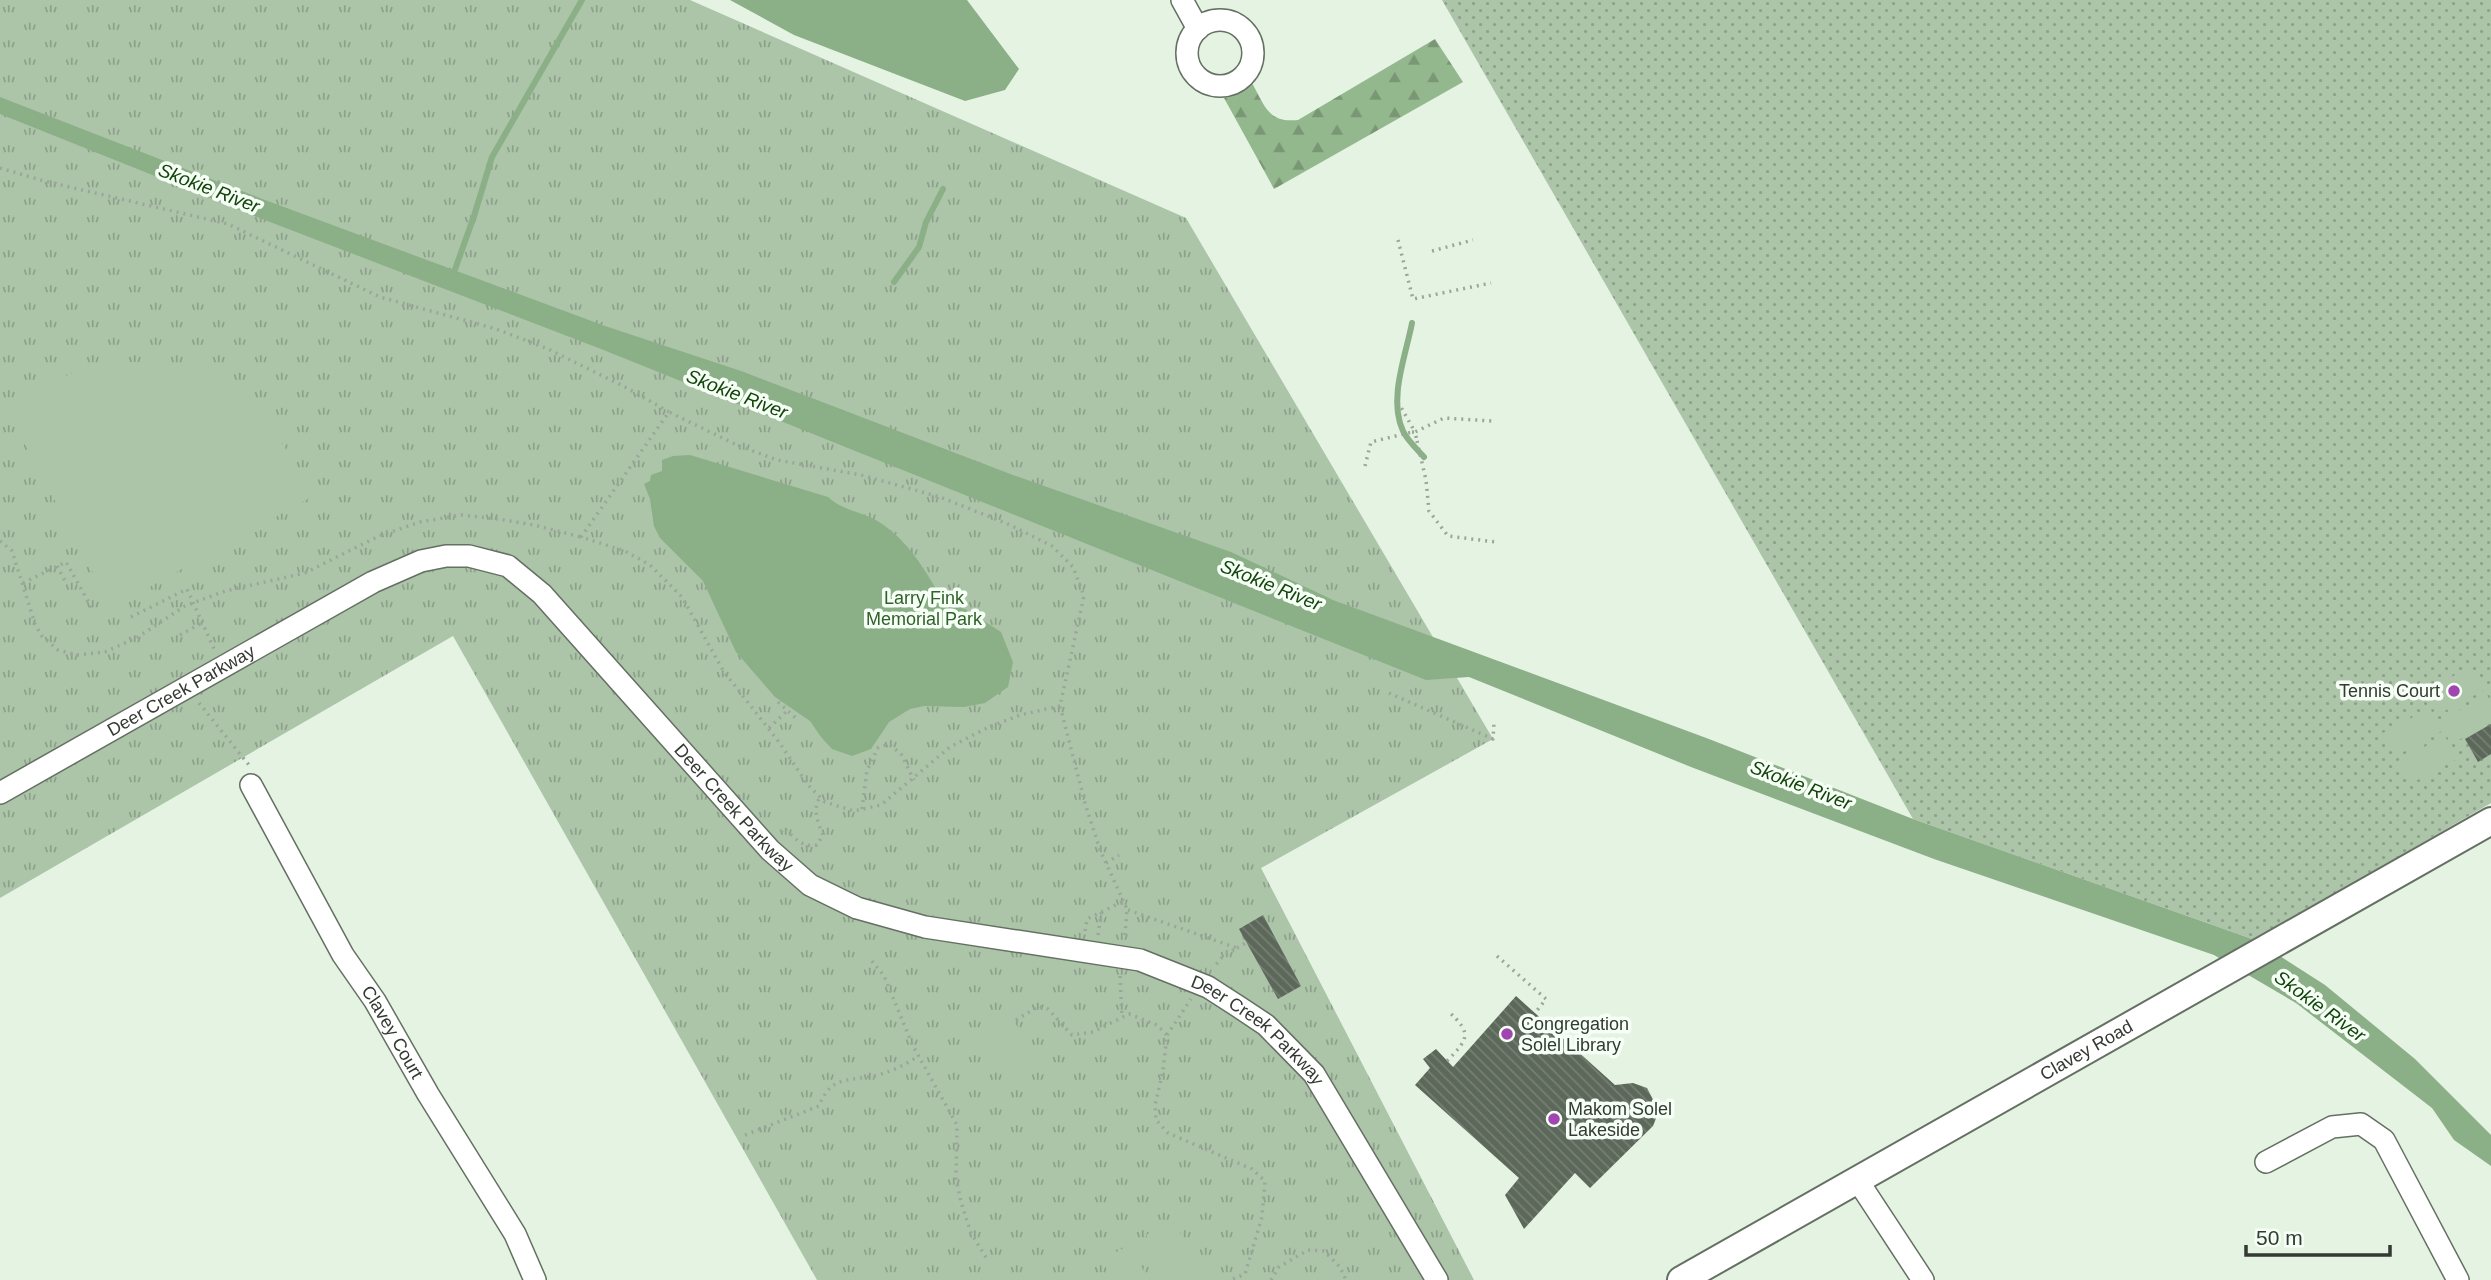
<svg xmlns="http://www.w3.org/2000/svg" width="2491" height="1280" viewBox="0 0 2491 1280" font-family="Arial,sans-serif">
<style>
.grass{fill:url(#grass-dots)}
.forest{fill:url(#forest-firs)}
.park{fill:url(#park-tufts)}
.pitch{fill:#acc5a9}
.water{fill:#8baf86}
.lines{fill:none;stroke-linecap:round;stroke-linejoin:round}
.stream{stroke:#8baf86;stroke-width:6}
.building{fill:url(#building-back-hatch)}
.minor-casing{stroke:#647062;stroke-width:24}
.major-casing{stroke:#647062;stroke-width:30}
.path{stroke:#9ba69a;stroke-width:3.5;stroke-dasharray:2 5;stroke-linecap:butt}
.minor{stroke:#fff;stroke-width:21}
.major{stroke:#fff;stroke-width:26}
.path-bridge{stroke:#9ba69a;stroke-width:3.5;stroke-dasharray:2 5;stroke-linecap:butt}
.poi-dot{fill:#a146b1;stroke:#f6fff5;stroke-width:2.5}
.labels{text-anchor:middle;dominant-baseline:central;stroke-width:7;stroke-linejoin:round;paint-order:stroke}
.park-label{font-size:18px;fill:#31612a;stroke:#f6fff5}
.street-label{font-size:18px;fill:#343933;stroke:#f6fff5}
.poi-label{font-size:18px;fill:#343933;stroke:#f6fff5;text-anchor:start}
.water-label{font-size:19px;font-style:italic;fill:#13440c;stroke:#f6fff5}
</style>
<defs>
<pattern id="grass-dots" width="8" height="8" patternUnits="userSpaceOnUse" patternTransform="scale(1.75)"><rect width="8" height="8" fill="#acc5a9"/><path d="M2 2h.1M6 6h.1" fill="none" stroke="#8da18a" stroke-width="1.8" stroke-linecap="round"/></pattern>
<pattern id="forest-firs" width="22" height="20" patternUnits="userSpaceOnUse" patternTransform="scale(1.75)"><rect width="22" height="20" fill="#94b88e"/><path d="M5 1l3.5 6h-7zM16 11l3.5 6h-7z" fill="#7a9775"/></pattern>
<pattern id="park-tufts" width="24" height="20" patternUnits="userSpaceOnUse" patternTransform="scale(1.75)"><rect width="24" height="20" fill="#acc5a9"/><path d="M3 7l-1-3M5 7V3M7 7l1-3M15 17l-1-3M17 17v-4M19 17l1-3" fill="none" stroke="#8da18a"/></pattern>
<pattern id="building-back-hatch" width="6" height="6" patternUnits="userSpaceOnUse" patternTransform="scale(1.75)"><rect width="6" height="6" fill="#5c685a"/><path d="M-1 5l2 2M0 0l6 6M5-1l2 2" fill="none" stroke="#767f74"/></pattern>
</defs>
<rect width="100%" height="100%" fill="#e5f3e3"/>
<polygon class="grass" points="1442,0 2491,0 2491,803 2255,940 1913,819"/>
<path class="forest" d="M1435 39 1463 82 1274 189 1224 98 1239 93 1252 83C1265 106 1268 123 1298 120Z"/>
<polygon class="park" points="0,0 690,0 1186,218 1493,739 1261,868 1474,1280 817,1280 453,636 0,898"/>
<g class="pitch">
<polygon points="134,362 196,367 242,398 282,443 315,495 112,608 3,403 86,367"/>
<polygon points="2471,666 2484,690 2437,715 2425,692"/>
<polygon points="2487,695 2491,703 2491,723 2453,743 2441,720"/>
<polygon points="2430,708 2442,731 2396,756 2383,733"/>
<polygon points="2445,736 2457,759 2410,784 2398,761"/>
<polygon points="1013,1019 1039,1064 1009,1082 982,1036"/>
<polygon points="1173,1220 1207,1279 1205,1280 1171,1280 1146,1235"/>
<polygon points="1129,1245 1149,1280 1113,1280 1102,1260"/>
</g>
<g class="water">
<polygon points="730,0 967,0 1019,69 1005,90 965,101 794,35"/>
<polygon points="0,97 265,200 605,326 741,371 1013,475 1231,552 1333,600 1709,739 1913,819 2255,940 2325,985 2415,1059 2491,1135 2491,1166 2454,1140 2432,1108 2296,1003 2214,955 1934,859 1691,767 1469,677 1426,680 601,349 257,217 0,114"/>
<path d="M690 455 828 497C841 509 856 511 872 518 907 536 926 572 945 604L965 609 1001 632 1013 662 1008 687 985 703 964 707 924 706 910 709 889 722 871 749 852 756 832 749 821 737 810 721 775 697 736 652 703 581 660 538 654 526 650 499 644 484 650 481 651 475 662 471V460L673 456Z"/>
</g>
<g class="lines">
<g class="stream">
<polyline points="453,275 474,216 492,157 582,0"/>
<polyline points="894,282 919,247 926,222 943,189"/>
<path d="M1412 323C1406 355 1388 399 1403 431 1407 440 1417 449 1424 457"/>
</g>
</g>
<g class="building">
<polygon points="2491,724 2491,754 2478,762 2465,739"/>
<polygon points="1263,915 1301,986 1278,999 1239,929"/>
<polygon points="1516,996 1615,1085 1633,1083 1647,1088 1659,1111 1653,1126 1590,1188 1575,1173 1524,1229 1505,1195 1519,1178 1415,1085 1430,1068 1423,1059 1436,1049 1453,1067"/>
</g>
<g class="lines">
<defs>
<g id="minor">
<polyline points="1182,0 1198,29"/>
<circle cx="1220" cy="53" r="33"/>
<path id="s1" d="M251 785 343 955 375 1001 428 1094 515 1234 535 1280"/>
<path id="s2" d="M0 793 373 582 421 561 446 556H469L508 566 542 594 770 850 810 885 857 908 925 927 1140 960 1208 987 1239 1007 1266 1025 1314 1074 1437 1280"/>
<polyline points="2266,1162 2332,1127 2361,1124 2384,1140 2458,1280"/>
<polyline points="1858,1181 1923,1280"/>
</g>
<g id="major">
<path id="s3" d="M1681 1280 2491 821"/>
</g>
</defs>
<use href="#minor" class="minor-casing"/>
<use href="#major" class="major-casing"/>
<g class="path">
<polyline points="0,168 44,181 228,224 380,297 496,329 548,349 627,388 669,412"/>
<polyline points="1398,240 1413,299 1491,283"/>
<polyline points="1432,251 1473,240"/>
<polyline points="1398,402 1415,432 1444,418 1492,421"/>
<polyline points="1417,441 1426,480 1429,511 1448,536 1496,542"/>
<polyline points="1365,466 1371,442 1412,432"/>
<polyline points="0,541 12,551 35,624 42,636 58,650 77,655 105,652 138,637 185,606 225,591 305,573 379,536 420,522 461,515 498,519 534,525 581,537"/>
<polyline points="57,566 65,581"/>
<polyline points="23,583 66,562 93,610"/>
<polyline points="131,617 187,589 215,651"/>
<polyline points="180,635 202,623"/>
<polyline points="1389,693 1493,739 1494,723"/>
<polyline points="778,702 797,719"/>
<polyline points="199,703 249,765"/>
<polyline points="1060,706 1020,715 987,728 950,747 881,805 854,811 825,802 808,785 779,742 724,672 682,597 650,565 625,551 581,537 669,412 737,445 777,460 861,475 940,497 1008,524 1052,546 1073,567 1084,596 1060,706 1085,803 1100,850 1127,909 1125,937"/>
<polyline points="769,728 787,711"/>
<polyline points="862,809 867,770 878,748 889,744 901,754 914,780"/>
<path d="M781 832 784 828C795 838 802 848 817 845L823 835C818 823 812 809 820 797"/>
<polyline points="1106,863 1119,855"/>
<polyline points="1128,910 1237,948 1223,956 1214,967"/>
<polyline points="1085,931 1087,919 1124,901"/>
<polyline points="1098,935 1102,909"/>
<polyline points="1237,948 1246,943"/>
<polyline points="1497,956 1546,999 1535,1013"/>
<polyline points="872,961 884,976 913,1046 957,1125 956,1179 961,1202 971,1233 987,1259"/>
<polyline points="1120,976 1122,1017"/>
<polyline points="1016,1020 1039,1006 1048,1009 1072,1035 1093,1032 1129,1014 1157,1025 1167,1035 1163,1071 1155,1105 1156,1120 1168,1133 1252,1169 1265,1181 1262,1217 1245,1274 1233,1279"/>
<polyline points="1167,1035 1191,999"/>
<path d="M1447 1061C1468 1039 1473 1034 1448 1011"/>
<path d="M745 1135 819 1106C832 1074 849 1082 878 1075 893 1071 906 1064 919 1056"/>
<polyline points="1271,1280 1279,1267 1308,1250 1324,1251 1340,1267 1346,1280"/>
</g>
<use href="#minor" class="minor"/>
<use href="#major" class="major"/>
<polyline class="path-bridge" points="1412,432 1415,432 1417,441"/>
</g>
<g class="poi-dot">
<circle cx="2454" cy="691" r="7"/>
<circle cx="1507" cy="1034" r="7"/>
<circle cx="1554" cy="1119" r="7"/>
</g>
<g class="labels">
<g class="park-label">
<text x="924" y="598">Larry Fink<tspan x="924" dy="21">Memorial Park</tspan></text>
</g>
<g class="street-label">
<text stroke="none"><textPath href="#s2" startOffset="208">Deer Creek Parkway</textPath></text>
<text stroke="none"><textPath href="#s2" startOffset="901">Deer Creek Parkway</textPath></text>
<text stroke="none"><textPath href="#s1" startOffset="285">Clavey Court</textPath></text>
<text stroke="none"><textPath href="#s2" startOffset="1489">Deer Creek Parkway</textPath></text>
<text stroke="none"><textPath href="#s3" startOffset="466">Clavey Road</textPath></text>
</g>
<g class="poi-label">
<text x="2440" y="691" text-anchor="end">Tennis Court</text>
<text x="1521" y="1024">Congregation<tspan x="1521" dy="21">Solel Library</tspan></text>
<text x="1568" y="1109">Makom Solel<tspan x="1568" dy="21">Lakeside</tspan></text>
</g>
<g class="water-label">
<text transform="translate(209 188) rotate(21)">Skokie River</text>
<text transform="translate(737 394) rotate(21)">Skokie River</text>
<text transform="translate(1271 585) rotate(22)">Skokie River</text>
<text transform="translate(1801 785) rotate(21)">Skokie River</text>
<text transform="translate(2320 1006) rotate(36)">Skokie River</text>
</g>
</g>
<path d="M2246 1245v10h144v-10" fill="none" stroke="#343933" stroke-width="3.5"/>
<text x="2256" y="1245" font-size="21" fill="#343933" stroke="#f6fff5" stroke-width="5" paint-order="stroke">50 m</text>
</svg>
